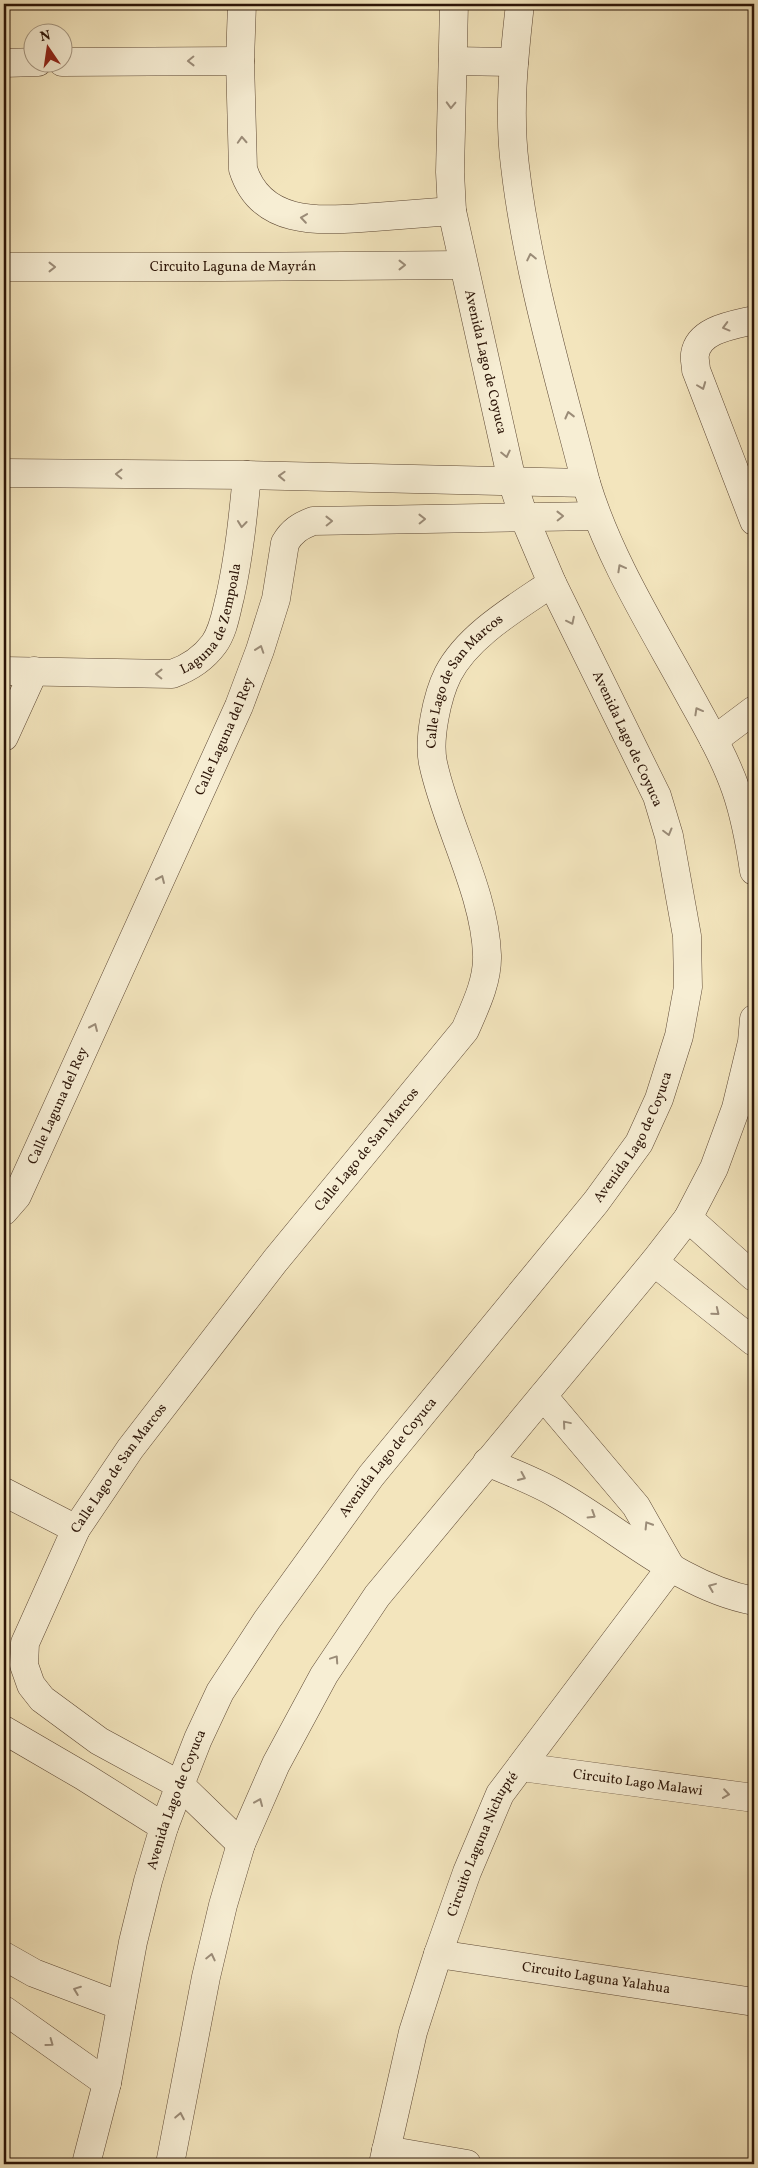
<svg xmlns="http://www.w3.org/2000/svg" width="758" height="2168" viewBox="0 0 758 2168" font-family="Vollkorn,serif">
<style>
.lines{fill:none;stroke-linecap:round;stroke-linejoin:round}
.minor-casing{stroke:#5d4834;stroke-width:29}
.minor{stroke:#f7eed4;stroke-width:28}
.oneway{stroke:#9b8c78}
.labels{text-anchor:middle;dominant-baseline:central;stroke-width:4;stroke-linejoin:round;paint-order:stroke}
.street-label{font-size:14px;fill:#2b1407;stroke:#f7eed4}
</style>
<rect width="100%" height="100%" fill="#f3e5bd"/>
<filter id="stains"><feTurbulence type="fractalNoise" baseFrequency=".004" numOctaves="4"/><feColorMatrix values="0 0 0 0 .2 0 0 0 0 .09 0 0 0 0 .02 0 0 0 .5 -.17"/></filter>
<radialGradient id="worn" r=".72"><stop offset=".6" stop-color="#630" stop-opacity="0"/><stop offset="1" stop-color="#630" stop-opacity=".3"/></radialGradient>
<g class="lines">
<defs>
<g id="minor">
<path d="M242 4 240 61 243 169C262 229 326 220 375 217 401 215 427 213 452 211"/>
<path d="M520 4C514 57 508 112 515 166 527 271 560 381 586 483 609 559 653 628 691 698 707 727 725 758 736 790 745 816 750 844 754 871"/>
<polyline points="453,61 514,62"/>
<polyline points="62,62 240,61"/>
<polyline points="4,63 38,62"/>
<path id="s1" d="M4 267H221L463 265"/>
<path d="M754 320C734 325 699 329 695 354 694 359 696 365 696 370L754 521"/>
<polyline points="4,473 247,475 586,483"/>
<path id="s2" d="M4 671 172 674C189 668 203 659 214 644 224 630 226 612 230 597 239 556 243 517 247 475"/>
<polyline points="4,737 34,671"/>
<polyline points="714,740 754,710"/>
<path id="s3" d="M4 1211 17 1196 239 706 260 650 276 599 285 543C292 531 300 526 313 521L596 516"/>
<polyline points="688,1218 754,1277"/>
<polyline points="654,1262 754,1342"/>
<polyline points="543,1396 636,1506 669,1564"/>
<path d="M487 1462C510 1472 535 1481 557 1494 621 1530 680 1587 754 1601"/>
<polyline points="4,1492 76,1529"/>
<polyline points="4,1730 83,1776 164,1827"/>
<path id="s4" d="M521 1767 754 1798"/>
<path id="s5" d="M241 1844 180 1785 99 1741 42 1699 31 1685 24 1665 25 1643 76 1529 130 1449 275 1261 465 1030C475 1007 488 981 487 955 485 892 446 825 433 763 428 739 437 696 448 674 468 635 517 607 552 583"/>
<path id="s6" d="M438 1954 754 2002"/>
<polyline points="4,1956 34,1973 121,2006"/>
<polyline points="4,2010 107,2083"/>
<polyline points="386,2150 467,2164"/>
<path id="s7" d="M86 2164 107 2083 133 1942 148 1881 164 1827 180 1785 198 1739 220 1692 267 1620 371 1476 596 1202 639 1143 659 1099 679 1036 688 987 687 936 669 836 657 796 552 583 524 517 512 481 452 211 450 172 454 4"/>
<polyline points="170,2164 206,1977 223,1905 241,1844 276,1764 324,1675 377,1596 654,1262 688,1218 714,1168 736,1108 752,1042 754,1019"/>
<path id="s8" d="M383 2164 413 2032 438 1954 467 1872 500 1794 671 1567"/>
</g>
</defs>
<use href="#minor" class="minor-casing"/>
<use href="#minor" class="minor"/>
</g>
<defs><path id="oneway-chevron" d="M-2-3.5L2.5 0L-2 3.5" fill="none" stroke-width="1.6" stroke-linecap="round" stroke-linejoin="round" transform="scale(1.25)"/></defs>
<g class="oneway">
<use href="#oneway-chevron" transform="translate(191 61) rotate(179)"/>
<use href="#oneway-chevron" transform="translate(451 105) rotate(92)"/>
<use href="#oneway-chevron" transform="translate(242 140) rotate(-93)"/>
<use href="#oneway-chevron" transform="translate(304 218) rotate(-172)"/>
<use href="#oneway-chevron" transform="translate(531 257) rotate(-102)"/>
<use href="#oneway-chevron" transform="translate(402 265)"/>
<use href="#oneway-chevron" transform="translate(52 267)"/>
<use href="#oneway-chevron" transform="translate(726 327) rotate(165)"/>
<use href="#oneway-chevron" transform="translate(702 386) rotate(69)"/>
<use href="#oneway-chevron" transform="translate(569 415) rotate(-104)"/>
<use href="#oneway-chevron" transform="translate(506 454) rotate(77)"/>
<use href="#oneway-chevron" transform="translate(119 474) rotate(-179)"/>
<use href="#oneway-chevron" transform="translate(282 476) rotate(-178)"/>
<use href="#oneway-chevron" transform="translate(560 516) rotate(-1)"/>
<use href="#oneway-chevron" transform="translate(422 519) rotate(-1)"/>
<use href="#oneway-chevron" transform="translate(329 521) rotate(-1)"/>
<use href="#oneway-chevron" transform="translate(242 524) rotate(96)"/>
<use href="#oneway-chevron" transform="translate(621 568) rotate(-119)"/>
<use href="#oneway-chevron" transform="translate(571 621) rotate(64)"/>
<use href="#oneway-chevron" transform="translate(260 649) rotate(-71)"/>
<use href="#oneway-chevron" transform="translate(159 674) rotate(-179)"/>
<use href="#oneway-chevron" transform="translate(698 711) rotate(-119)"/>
<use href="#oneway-chevron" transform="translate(668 832) rotate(75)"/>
<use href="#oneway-chevron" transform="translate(161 879) rotate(-66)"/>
<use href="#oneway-chevron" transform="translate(94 1027) rotate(-66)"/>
<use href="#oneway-chevron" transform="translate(716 1312) rotate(39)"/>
<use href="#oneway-chevron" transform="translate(566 1424) rotate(-130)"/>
<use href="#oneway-chevron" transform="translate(522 1477) rotate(24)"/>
<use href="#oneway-chevron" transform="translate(592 1515) rotate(32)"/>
<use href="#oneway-chevron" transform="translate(648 1525) rotate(-122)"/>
<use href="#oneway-chevron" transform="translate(712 1587) rotate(-158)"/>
<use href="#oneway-chevron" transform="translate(335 1659) rotate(-56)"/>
<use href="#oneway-chevron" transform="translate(726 1794) rotate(8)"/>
<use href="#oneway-chevron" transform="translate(259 1802) rotate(-67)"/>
<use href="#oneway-chevron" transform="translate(211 1957) rotate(-77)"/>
<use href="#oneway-chevron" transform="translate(77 1990) rotate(-159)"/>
<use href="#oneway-chevron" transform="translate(50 2043) rotate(36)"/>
<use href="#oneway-chevron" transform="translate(180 2116) rotate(-79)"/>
</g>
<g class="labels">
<g class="street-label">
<text stroke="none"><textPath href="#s1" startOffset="229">Circuito Laguna de Mayrán</textPath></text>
<text transform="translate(485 362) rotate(77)">Avenida Lago de Coyuca</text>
<text stroke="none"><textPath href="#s2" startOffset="241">Laguna de Zempoala</textPath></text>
<text stroke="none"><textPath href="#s5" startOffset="1438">Calle Lago de San Marcos</textPath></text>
<text stroke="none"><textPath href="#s3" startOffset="524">Calle Laguna del Rey</textPath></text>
<text transform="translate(627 739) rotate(65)">Avenida Lago de Coyuca</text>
<text stroke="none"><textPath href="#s3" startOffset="119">Calle Laguna del Rey</textPath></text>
<text stroke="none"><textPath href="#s7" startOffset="1186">Avenida Lago de Coyuca</textPath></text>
<text stroke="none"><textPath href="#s5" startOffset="912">Calle Lago de San Marcos</textPath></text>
<text stroke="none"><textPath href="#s7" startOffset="781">Avenida Lago de Coyuca</textPath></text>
<text stroke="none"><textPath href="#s5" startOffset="508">Calle Lago de San Marcos</textPath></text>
<text stroke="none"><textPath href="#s4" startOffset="118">Circuito Lago Malawi</textPath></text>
<text stroke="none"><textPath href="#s7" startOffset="376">Avenida Lago de Coyuca</textPath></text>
<text stroke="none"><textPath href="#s8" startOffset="336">Circuito Laguna Nichupté</textPath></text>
<text stroke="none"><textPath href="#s6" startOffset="160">Circuito Laguna Yalahua</textPath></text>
</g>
</g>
<rect width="758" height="2168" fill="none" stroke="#f3e5bd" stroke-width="20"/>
<rect x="5" y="5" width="748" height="2158" fill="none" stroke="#2b1407" stroke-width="2.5"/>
<rect x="10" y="10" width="738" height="2148" fill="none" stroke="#2b1407"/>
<g transform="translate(48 48) rotate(347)"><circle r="24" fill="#f7eed4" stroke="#a59782"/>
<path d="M0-4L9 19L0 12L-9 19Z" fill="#8f2418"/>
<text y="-8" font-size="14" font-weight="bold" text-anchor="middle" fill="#2b1407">N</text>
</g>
<rect width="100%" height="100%" filter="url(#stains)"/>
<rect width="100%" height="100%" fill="url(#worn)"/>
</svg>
